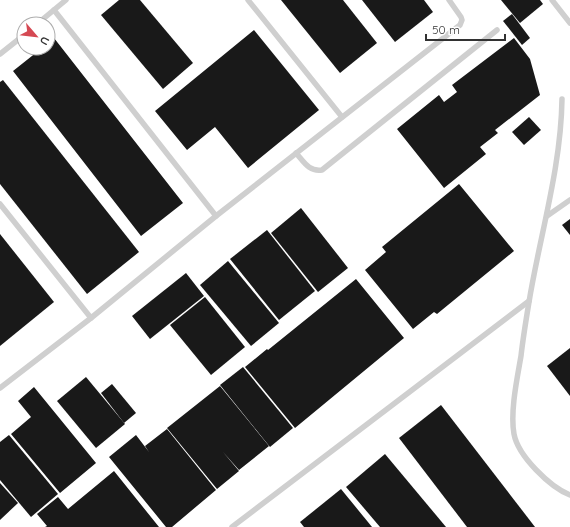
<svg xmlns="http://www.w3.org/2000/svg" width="570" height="527" viewBox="0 0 570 527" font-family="Quicksand,sans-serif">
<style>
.building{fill:#191919}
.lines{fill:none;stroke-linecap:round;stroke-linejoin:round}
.service{stroke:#cfcfcf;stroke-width:5.5}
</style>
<rect width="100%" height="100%" fill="#fff"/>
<g class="building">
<polygon points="119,0 140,0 193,63 163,89 101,15"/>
<polygon points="281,0 343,0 377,43 340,73"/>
<polygon points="362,0 424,0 433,12 395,42"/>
<polygon points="501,0 540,0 543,4 520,23"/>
<polygon points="512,14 530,38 522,45 503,21"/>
<polygon points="254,30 319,110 248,168 215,127 187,150 155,111"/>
<polygon points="54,38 183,203 141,236 13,71 42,48 48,48 48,43"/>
<polygon points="514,38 530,59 540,95 495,130 498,133 480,147 486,154 444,188 397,129 439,95 444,102 457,92 452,85"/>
<polygon points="3,80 139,252 87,294 0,184 0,82"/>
<polygon points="529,117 541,130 524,145 512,132"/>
<polygon points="459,184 514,251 437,314 434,312 413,329 365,270 386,252 382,247"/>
<polygon points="301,208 348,268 318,292 271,233"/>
<polygon points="570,219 570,235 562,225"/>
<polygon points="267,230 315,291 279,320 230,259"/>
<polygon points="0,234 54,302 0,346"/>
<polygon points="228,261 279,323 251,346 200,285"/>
<polygon points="186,273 204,296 150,339 132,316"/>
<polygon points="356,279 404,338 295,428 245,367 267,349 268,350"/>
<polygon points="205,297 245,347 211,375 170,325"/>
<polygon points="570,348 570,396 547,366"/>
<polygon points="243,367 293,428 270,447 220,385"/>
<polygon points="86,377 125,424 96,448 57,401"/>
<polygon points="112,384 136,413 124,423 101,393"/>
<polygon points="220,386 269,446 239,470 223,452 239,471 217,489 167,428"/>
<polygon points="34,387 96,463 60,493 11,434 31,417 18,401"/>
<polygon points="441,405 535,527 467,527 399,438"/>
<polygon points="167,429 216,490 172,527 166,527 109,457 136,435 149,452 145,446"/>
<polygon points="9,435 58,494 31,517 0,480 0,442"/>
<polygon points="385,454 446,527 380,527 346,487"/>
<polygon points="114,471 159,527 45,527 47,526 37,514 58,497 68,509"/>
<polygon points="0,483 18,503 0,520"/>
<polygon points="341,489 372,527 304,527 300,522"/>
</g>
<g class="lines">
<g class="service">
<polyline points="248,0 342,117"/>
<polyline points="552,0 570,23"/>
<polyline points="54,10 216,216"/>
<polyline points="37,24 66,0"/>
<polyline points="0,54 24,35"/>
<path d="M562 99C561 168 540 235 529 302 526 320 523 338 521 356 517 379 510 412 514 434 518 456 550 487 570 495"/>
<path d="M296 153C304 162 309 172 322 170L497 30"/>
<polyline points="0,204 91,318"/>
<polyline points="547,216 570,200"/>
<polyline points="0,388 91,318 216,216 460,25 462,20 461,17 449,0"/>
<polyline points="232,527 529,301"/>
</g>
</g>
<g transform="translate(36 36) rotate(118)"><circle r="19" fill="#ffffff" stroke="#adadad"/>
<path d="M0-3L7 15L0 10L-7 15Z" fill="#d54953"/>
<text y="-6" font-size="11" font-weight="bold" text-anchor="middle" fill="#323232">U</text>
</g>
<path d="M426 34v6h79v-6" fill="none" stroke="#323232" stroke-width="2"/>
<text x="432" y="34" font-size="12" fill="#323232" stroke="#ffffff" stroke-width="3" paint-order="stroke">50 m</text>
</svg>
